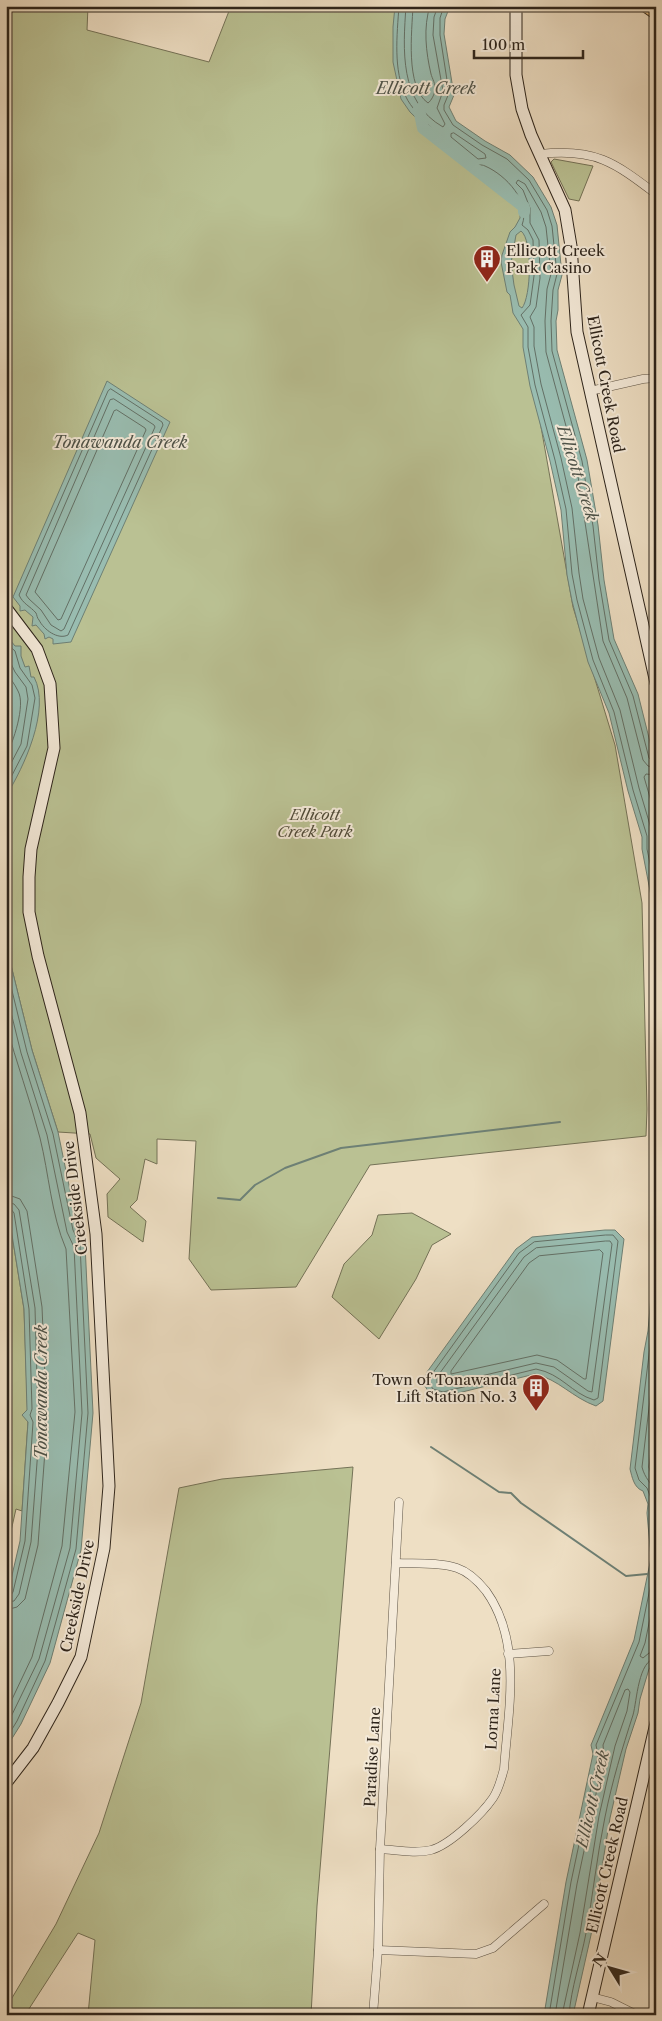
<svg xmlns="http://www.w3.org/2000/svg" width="662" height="2021" viewBox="0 0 662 2021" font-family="'Libre Caslon Text',serif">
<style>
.green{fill:#bac193;stroke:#747257}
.water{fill:#99bdb1;stroke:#6e8075;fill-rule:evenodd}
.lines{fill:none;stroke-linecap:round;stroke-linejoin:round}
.shore{stroke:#637066;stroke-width:1}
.stream{stroke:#6e8075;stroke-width:2}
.river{stroke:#99bdb1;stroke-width:12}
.street-casing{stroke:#5d5345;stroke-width:9}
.secondary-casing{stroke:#2d241b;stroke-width:13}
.primary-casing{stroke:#2d241b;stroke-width:14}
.street{stroke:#f4ead9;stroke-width:8}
.secondary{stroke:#f4ead9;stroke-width:11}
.primary{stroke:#e7c082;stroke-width:12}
.labels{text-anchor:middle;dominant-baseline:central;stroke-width:4;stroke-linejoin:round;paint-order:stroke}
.poi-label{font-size:15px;fill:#2d241b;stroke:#f4ead9;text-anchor:start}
.street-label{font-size:15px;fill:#2d241b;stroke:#f4ead9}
.park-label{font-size:15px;font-style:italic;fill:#504b39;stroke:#f4ead9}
.water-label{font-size:16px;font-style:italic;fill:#4d5248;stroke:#f4ead9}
</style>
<rect width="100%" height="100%" fill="#eedfc4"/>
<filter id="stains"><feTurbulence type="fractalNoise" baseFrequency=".004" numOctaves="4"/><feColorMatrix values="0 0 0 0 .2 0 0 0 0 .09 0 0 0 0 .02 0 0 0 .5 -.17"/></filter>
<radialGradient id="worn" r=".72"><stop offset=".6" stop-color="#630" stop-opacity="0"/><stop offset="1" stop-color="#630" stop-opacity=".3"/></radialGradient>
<g class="green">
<polygon points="6,6 88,6 87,30 209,62 231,6 417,6 403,37 423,128 524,207 536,307 535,393 573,607 615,745 642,903 647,1109 646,1136 370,1165 296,1287 211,1290 189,1259 196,1141 157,1139 157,1164 145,1159 137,1200 130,1207 146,1221 143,1242 108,1217 107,1194 120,1179 96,1158 90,1134 58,1132 32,1050 6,945"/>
<polygon points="554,159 593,166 579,201 569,199 551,162"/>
<polygon points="6,1198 24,1309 28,1422 22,1511 16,1509 11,1531 6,1534"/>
<polygon points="412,1213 451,1234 432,1245 416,1279 379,1339 332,1297 344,1264 372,1235 378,1215"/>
<polygon points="353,1467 317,1906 311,2015 88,2015 95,1940 78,1933 25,2015 6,2015 6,2008 56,1924 99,1833 141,1703 179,1488 222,1479"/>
</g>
<g class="water">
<path d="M395 6H450L445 19 444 34 454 95 449 107 456 121 485 141 510 155 533 177 551 207 557 225 562 275 558 290V310L556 321 557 350 587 460 598 525 604 580 614 639 638 694 656 766V943L651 896 642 849V837L628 791 609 713 588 662 572 601 567 575 561 510 550 461 530 386 523 347V329L513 313 510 295 507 292 501 262 502 255 510 232 515 227 520 218V212L513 196 504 185 482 170H475L453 154 410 112 401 99 393 62V27ZM521 231C533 240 531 297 522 308L519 306 514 285 511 263 516 235Z"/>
<polygon points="107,381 170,422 71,642 53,644 53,639 49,637 45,639 44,634 36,625 32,626 33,617 25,610 20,611 20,606 13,597"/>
<path d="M6 635 15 646H21V656L25 667 29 666 31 677H34C51 709 24 767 6 796Z"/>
<polygon points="6,945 32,1050 58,1132 78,1229 85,1244 93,1413 81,1550 50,1663 21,1724 6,1748 6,1601 20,1541 28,1422 22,1415 27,1410 24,1309 6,1198"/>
<polygon points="656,975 656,1226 654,1136"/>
<path d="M605 1230H615L624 1239 603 1401 596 1406C573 1398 558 1379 535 1374L442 1397 430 1394 423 1383 427 1372 516 1249 532 1237Z"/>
<path d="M656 1236V1661L649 1669 640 1699 638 1713 626 1749 610 1818 591 1935 573 2015H544L566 1882 593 1754 591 1745 634 1640 651 1558 647 1513 648 1504 643 1491C634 1488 632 1477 630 1469L644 1352 648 1331Z"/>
</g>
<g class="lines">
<g class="shore">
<path d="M399 6C397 35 393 70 406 97 414 115 457 153 474 163 478 166 481 164 485 166 506 175 531 202 522 225L528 230 533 240 534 276 530 305 521 315 528 327V347L535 385 555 460 566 509 572 574 577 600 593 660 614 712 633 790 647 836V849L656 892"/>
<path d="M406 6C403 50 399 102 443 127L445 124 437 108 443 91 433 35 434 17 438 6"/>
<path d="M413 6C412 31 405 87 428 103 431 101 435 94 435 89 436 85 432 78 431 74 426 53 423 27 430 6"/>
<polyline points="444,6 440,18 440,35 449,93 444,105 444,110 453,125 482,145 507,159 529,180 547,210 552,226 557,274 553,290 551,321 552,351 582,461 593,526 599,580 609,640 633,696 649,758 652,761 656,762"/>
<polygon points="454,133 485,154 486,158 478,159 451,137 451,134"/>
<path d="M111 389 162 422 163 425 68 635C58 640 44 630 39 620 37 618 37 615 36 613 30 606 23 604 19 595L108 391Z"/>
<polygon points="114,399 154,425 155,427 64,629 61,631 51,625 41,610 29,599 26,595 110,400"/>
<polygon points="117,410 145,428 146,430 61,619 58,620 35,592 114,411"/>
<polyline points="6,643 15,651 20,668 32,685 35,698 27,746 6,787"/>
<polyline points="6,653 15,672 26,687 28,699 21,744 6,773"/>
<path d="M6 670C9 678 15 684 18 691 26 705 13 743 6 756"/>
<polyline points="656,768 648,766 643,760 627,698 603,641 576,463 546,352 545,321 547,289 551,274 546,227 541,212 525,184 518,180 516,183 523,190 530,208 530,223 539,240 540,278 536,307 530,317 534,327 534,346 541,384 561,458 572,508 579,573 583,599 599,658 620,710 639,788 653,835 656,860"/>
<polyline points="656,775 646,774 644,777 656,818"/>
<polyline points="6,966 27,1052 53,1134 73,1230 80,1245 88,1413 76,1549 45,1661 17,1721 6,1739"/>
<polyline points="6,992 21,1053 47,1135 67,1232 74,1247 82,1413 70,1548 39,1659 6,1727"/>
<path d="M6 1024C16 1062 30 1099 40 1138 49 1174 51 1214 66 1249L75 1412 62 1546 32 1657 6 1712"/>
<polyline points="6,1194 20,1199 27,1211 42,1307 47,1424 38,1545 25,1599 17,1607 6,1610"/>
<polyline points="6,1202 14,1204 19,1210 35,1308 38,1415 40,1423 31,1542 19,1594 14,1601 6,1602"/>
<polyline points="6,1208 11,1209 14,1213 29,1309 32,1409 30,1415 33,1422 25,1541 13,1592 11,1595 6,1596"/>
<path d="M606 1235H613L618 1241 598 1398 594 1400C571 1393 562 1374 536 1369L443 1392 433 1389 429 1383 432 1374 519 1253 534 1242Z"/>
<polygon points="606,1241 610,1241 612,1244 592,1392 588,1391 554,1367 536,1363 443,1385 437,1383 437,1377 524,1257 536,1248"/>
<polygon points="600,1250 603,1253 586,1379 584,1379 557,1360 537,1355 451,1374 451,1371 529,1263 539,1256"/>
<path d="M656 1349 642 1467C645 1479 651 1482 656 1493"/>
<polyline points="656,1410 649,1467 651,1474 656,1477"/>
<polyline points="656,1589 645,1643 640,1656 643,1658 649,1653 656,1652"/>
<polyline points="549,2015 571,1882 598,1755 596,1745 639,1642 656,1559 653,1503 647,1488 639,1480 635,1468 656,1298"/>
<polyline points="555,2015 577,1884 604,1756 603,1745 625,1690 628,1689 630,1692 627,1711 615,1746 599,1816 580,1933 562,2015"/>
<path d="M569 2015C571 1988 581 1960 586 1933 593 1895 597 1855 605 1817 612 1782 622 1749 633 1715 637 1701 638 1660 656 1658"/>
</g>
<g class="stream">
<polyline points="218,1198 240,1200 255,1185 285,1168 341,1148 560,1122"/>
<polyline points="431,1447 499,1492 511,1493 521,1503 626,1576 647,1574"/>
</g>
<polyline class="river" points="419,109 423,128 524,207 524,212"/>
<defs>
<g id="street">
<path d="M540 154C595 148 614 162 656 194"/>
<polyline points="590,391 643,379 656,378"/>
<polyline points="508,1654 549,1651"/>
<path d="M380 1849C397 1850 415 1854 431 1850 450 1845 482 1814 493 1798 499 1789 501 1779 504 1769 508 1711 523 1642 486 1591 478 1581 469 1572 457 1568 438 1562 415 1564 396 1563"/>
<polyline points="378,1950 476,1954 493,1948 544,1904"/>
<polyline points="592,1997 611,2002 637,2015"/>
<polyline points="373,2015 378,1950 380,1849 399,1502"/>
</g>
<g id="secondary">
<polyline points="516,6 516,75 522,109 531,135 565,210 571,246 577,332 656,683"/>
<polyline points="6,608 37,649 50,684 54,748 31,849 29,877 29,912 38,956 80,1113 96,1234 109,1486 104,1548 81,1657 58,1703 33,1748 6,1783"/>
<polyline points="588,2015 656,1723"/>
</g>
<polyline id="primary" points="646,6 656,13"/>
</defs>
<use href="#street" class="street-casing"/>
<use href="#secondary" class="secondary-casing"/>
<use href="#primary" class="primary-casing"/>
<use href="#street" class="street"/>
<use href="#secondary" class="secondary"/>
<use href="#primary" class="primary"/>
</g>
<defs>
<symbol id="building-pin" viewBox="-11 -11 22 30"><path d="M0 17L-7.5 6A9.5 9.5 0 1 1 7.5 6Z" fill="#8f2418" stroke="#f4ead9"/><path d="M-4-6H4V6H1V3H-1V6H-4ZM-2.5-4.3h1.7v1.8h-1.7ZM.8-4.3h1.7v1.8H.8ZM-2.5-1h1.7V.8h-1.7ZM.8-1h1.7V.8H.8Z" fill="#fff"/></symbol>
</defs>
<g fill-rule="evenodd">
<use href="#building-pin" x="471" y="243" width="32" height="43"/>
<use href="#building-pin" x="520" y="1372" width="32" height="43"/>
</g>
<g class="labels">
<g class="poi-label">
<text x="506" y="250">Ellicott Creek<tspan x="506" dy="17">Park Casino</tspan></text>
<text x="517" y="1379" text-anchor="end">Town of Tonawanda<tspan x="517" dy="17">Lift Station No. 3</tspan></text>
</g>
<g class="street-label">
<text transform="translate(606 384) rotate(79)">Ellicott Creek Road</text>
<text transform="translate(75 1198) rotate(-97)">Creekside Drive</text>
<text transform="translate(77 1596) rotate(-78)">Creekside Drive</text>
<text transform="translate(493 1709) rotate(-87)">Lorna Lane</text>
<text transform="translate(372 1757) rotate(-87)">Paradise Lane</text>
<text transform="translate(607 1865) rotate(-77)">Ellicott Creek Road</text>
</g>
<g class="park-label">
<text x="315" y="814">Ellicott<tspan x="315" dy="17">Creek Park</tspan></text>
</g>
<g class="water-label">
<text x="426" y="88">Ellicott Creek</text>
<text x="120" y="442">Tonawanda Creek</text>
<text transform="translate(578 473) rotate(72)">Ellicott Creek</text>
<text transform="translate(41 1392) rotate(-90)">Tonawanda Creek</text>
<text transform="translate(592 1799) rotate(-77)">Ellicott Creek</text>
</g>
</g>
<rect width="662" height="2021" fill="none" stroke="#eedfc4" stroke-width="25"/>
<rect x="8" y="8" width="647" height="2006" fill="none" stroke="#2d241b" stroke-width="2.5"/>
<rect x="12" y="12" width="637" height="1996" fill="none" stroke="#2d241b"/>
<g transform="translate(610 1968) rotate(307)" stroke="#f4ead9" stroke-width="4" paint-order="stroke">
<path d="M0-4L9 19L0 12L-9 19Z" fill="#2d241b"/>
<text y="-8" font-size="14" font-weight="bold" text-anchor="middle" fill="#2d241b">N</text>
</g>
<path d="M474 50v8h109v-8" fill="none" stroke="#2d241b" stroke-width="2.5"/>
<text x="482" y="50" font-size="15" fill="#2d241b" stroke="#f4ead9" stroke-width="4" paint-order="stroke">100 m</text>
<rect width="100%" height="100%" filter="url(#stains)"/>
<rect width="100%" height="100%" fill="url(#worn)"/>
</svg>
